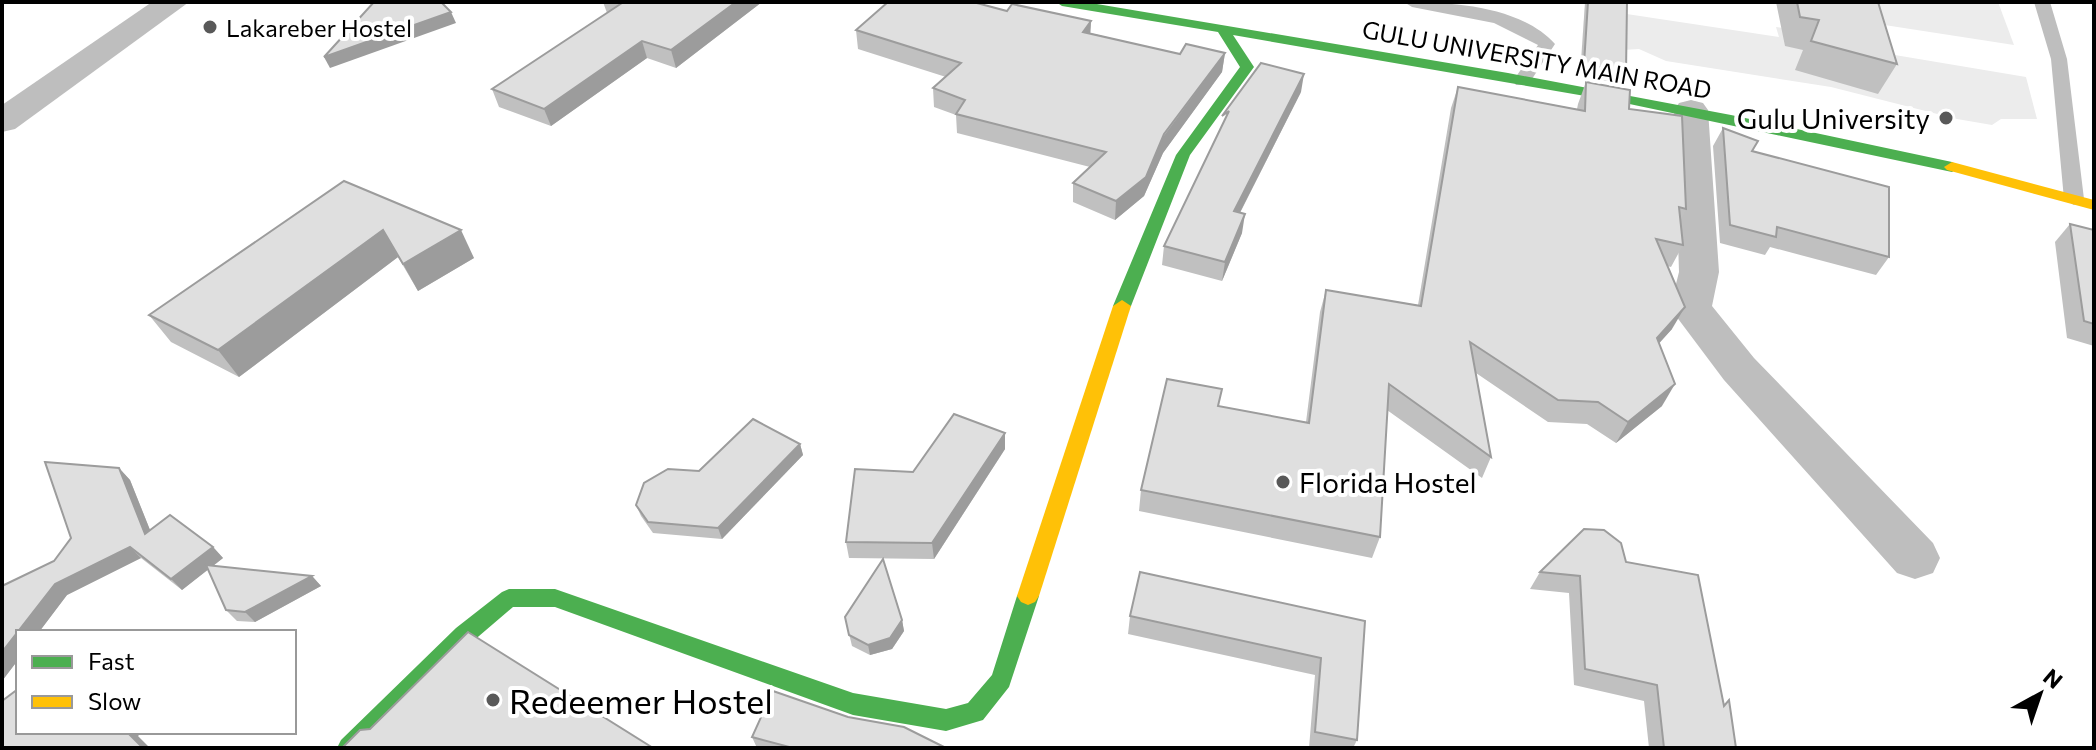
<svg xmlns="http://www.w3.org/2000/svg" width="2096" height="750" viewBox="0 0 2096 750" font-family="Commissioner,sans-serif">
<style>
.green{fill:#ececec}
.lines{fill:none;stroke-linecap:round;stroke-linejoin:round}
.lane{fill:#bebebe;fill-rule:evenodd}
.street{fill:#bebebe;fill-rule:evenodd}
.fast{fill:#4caf50;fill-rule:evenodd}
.slow{fill:#ffc107;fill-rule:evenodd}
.wall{fill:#c0c0c0}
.shaded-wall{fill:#9c9c9c}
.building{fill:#dfdfdf;stroke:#9c9c9c;stroke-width:2}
.poi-dot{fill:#595959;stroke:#fff;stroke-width:3}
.labels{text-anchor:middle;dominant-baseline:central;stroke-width:8;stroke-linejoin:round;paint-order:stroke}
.far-poi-label{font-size:24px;fill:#000;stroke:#fff;text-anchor:start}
.far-street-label{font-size:24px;fill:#000;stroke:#fff}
.poi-label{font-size:28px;fill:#000;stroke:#fff;text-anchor:end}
.near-poi-label{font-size:34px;fill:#000;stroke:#fff;text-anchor:start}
</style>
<rect width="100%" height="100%" fill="#fff"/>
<g class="green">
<polygon points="1873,2 1998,2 2014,45 1878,24"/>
<polygon points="1620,13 1779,37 1776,27 1862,40 1865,50 2026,77 2037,119 2001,119 1992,125 1957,119 1831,87 1666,61 1639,49 1622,50"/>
</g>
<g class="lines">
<g class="lane">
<path d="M1404 2C1452 2 1521 6 1555 44L1528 85H1516L1513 81 1538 45 1494 23 1412 7Z"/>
<polygon points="2034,2 2050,2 2067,59 2084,199 2074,205 2064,199 2051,59"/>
</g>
<g class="street">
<polygon points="152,2 189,2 15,129 2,132 2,105"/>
<polygon points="1691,100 1703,103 1708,110 1719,272 1712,306 1754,358 1933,543 1940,558 1933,573 1915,579 1897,573 1724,380 1670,308 1679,272 1674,110 1679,103"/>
</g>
<g class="fast">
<polygon points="1056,2 1085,2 1508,73 1731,115 1952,162 1960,167 1952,172 1620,102 1233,35 1254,67 1190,155 1131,306 1122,312 1113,306 1176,155 1240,67 1218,32 1062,6"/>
<polygon points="1028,587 1035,590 1039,596 1009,687 983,720 946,731 853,715 555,607 513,607 472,642 365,748 337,748 341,740 456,628 502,592 509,589 555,589 853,693 946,709 968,703 992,675 1017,596 1021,590"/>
</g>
<g class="slow">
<polygon points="1952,162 2094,200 2094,210 1947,170 1944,167"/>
<polygon points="1122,300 1131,306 1039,596 1035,602 1028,605 1021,602 1017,596 1113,306"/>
</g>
</g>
<g class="wall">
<polygon points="603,2 762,2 676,68 647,58 551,126 499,107 492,89 607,13"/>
<polygon points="1585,2 1627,2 1626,72 1621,84 1580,76"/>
<polygon points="1776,2 1878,2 1897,64 1878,94 1795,70 1803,50 1785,46"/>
<polygon points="1007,11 1091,21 1090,33 1180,54 1225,53 1222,72 1163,153 1144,196 1115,220 1073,202 1073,183 1090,167 957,133 956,115 934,107 933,88 946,77 858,49 856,30"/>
<polygon points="1586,82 1629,109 1686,209 1681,220 1683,245 1671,267 1667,266 1672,329 1659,343 1662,406 1616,443 1587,424 1548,422 1476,373 1491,457 1482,478 1387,410 1380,537 1372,558 1139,511 1141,490 1219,406 1306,422 1320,312 1326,290 1418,305 1451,108 1458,87 1577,109 1578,104"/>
<polygon points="1301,92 1240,213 1242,233 1222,281 1162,265 1164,246"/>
<polygon points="1723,128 1889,257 1876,275 1770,247 1765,255 1720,243 1713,146"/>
<polygon points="344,181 474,258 418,291 398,257 239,377 171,342 149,315"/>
<polygon points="2070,224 2094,230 2094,346 2067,338 2055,242"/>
<polygon points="1005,433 1005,449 934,559 849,558 846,542 913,472"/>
<polygon points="800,444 803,455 722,539 653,533 641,516 636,505 699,471"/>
<polygon points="45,462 119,468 130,480 150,530 170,515 213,547 223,558 213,566 312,576 321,586 255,622 237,621 226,610 208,569 182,590 141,558 67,595 39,632 18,632 18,660 2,681 2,586 54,561 71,538"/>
<polygon points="1626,562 1724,705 1736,748 1649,748 1644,701 1574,685 1569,593 1530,589 1540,572"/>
<polygon points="1130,616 1365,621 1357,740 1353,748 1309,748 1315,675 1128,634"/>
<polygon points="845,617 902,620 904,631 892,649 870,655 852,646"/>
<polygon points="848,717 946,748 757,748 752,737"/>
</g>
<g class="shaded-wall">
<polygon points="736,2 762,2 676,68 671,50"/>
<polygon points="451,12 456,23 330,68 324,57"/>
<polygon points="1091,21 1090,40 1083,32"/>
<polygon points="642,41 647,58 551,126 544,109"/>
<polygon points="1225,53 1222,72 1163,153 1144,196 1115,220 1116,201"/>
<polygon points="1304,74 1301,92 1231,230 1234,211"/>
<polygon points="1245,214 1242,233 1222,281 1225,262"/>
<polygon points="383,230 398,257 239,377 218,350"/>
<polygon points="461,230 474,258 418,291 403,264"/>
<polygon points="1685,307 1672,329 1645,359 1657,338"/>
<polygon points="1675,384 1662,406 1616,443 1628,422"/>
<polygon points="1005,433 1005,449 934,559 932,543"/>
<polygon points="800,444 803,455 722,539 718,528"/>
<polygon points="119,468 130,480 156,545 145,534"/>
<polygon points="130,547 141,558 67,595 39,632 18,632 18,660 2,681 2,652 55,584"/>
<polygon points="213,547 223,558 182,590 171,579"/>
<polygon points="312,576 321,586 255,622 245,612"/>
<polygon points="902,620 904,631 892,649 870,655 868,645"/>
<polygon points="127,732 142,732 138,736 150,748 143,748"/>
</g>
<g class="building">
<polygon points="374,2 441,2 451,12 324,57"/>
<polygon points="618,2 736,2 671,50 642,41 544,109 492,89 622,3"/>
<polygon points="888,2 973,2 1007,11 1012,4 1091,21 1083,32 1180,54 1186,44 1225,53 1164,134 1146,177 1116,201 1073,183 1106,152 956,114 965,100 933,88 961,63 856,30"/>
<polygon points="1588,2 1627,2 1626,72 1584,64"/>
<polygon points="1797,2 1878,2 1897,64 1811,41 1819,20 1800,17"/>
<polygon points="1261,63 1304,74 1234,211 1245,214 1225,262 1164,246 1229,111 1222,116"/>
<polygon points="1586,82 1630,90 1629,109 1682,116 1686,209 1679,207 1683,245 1656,239 1685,307 1657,338 1675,384 1628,422 1598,402 1558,400 1470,342 1491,457 1389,384 1380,537 1141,490 1167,379 1222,389 1218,406 1309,423 1326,290 1421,306 1458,87 1585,111"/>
<polygon points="1723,128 1758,141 1752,151 1889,187 1889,257 1777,227 1776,237 1730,225"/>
<polygon points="344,181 461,230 403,264 383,230 218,350 149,315"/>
<polygon points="2070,224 2094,230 2094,324 2084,321"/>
<polygon points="954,414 1005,433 932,543 846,542 855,469 913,472"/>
<polygon points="753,419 800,444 718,528 648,522 636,505 644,483 668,469 699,471"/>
<polygon points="45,462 119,468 145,534 170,515 213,547 171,579 130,547 55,584 2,652 2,586 54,561 71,538"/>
<polygon points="1584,529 1604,530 1621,543 1626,562 1698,575 1724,706 1729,700 1736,748 1664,748 1657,685 1585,669 1580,576 1540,572"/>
<polygon points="883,559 902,620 890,638 868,645 849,635 845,617"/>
<polygon points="206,565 312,576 245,612 226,610"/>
<polygon points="1140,572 1365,621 1357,740 1315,732 1321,658 1130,616"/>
<polygon points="468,632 653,748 342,748 360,730 370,729"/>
<polygon points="18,689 18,732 127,732 143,748 2,748 2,701"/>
<polygon points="773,691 848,717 904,727 946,748 793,748 752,737"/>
</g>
<g class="poi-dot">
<circle cx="210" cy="27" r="8"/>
<circle cx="1946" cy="118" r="8"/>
<circle cx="1283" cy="482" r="8"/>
<circle cx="493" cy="700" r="8"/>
</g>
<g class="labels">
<g class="far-poi-label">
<text x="226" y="27">Lakareber Hostel</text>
</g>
<g class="far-street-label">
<text transform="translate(1537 59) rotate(10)">GULU UNIVERSITY MAIN ROAD</text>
</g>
<g class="poi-label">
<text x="1930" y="118">Gulu University</text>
<text x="1299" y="482" text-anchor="start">Florida Hostel</text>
</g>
<g class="near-poi-label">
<text x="509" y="700">Redeemer Hostel</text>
</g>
</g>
<rect width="2096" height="750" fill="none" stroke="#000000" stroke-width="8"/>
<rect x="16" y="630" width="280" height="104" fill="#ffffff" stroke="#999999" stroke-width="2"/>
<rect x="32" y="656" width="40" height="12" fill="#4caf50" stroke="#999999" stroke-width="2"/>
<text x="88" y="670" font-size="24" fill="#000000">Fast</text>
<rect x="32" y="696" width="40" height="12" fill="#ffc107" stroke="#999999" stroke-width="2"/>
<text x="88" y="710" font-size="24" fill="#000000">Slow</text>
<g transform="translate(2040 694) rotate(40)" stroke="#ffffff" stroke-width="6" paint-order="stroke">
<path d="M0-6L14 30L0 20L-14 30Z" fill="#000000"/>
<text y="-12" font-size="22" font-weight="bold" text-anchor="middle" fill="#000000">N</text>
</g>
</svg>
